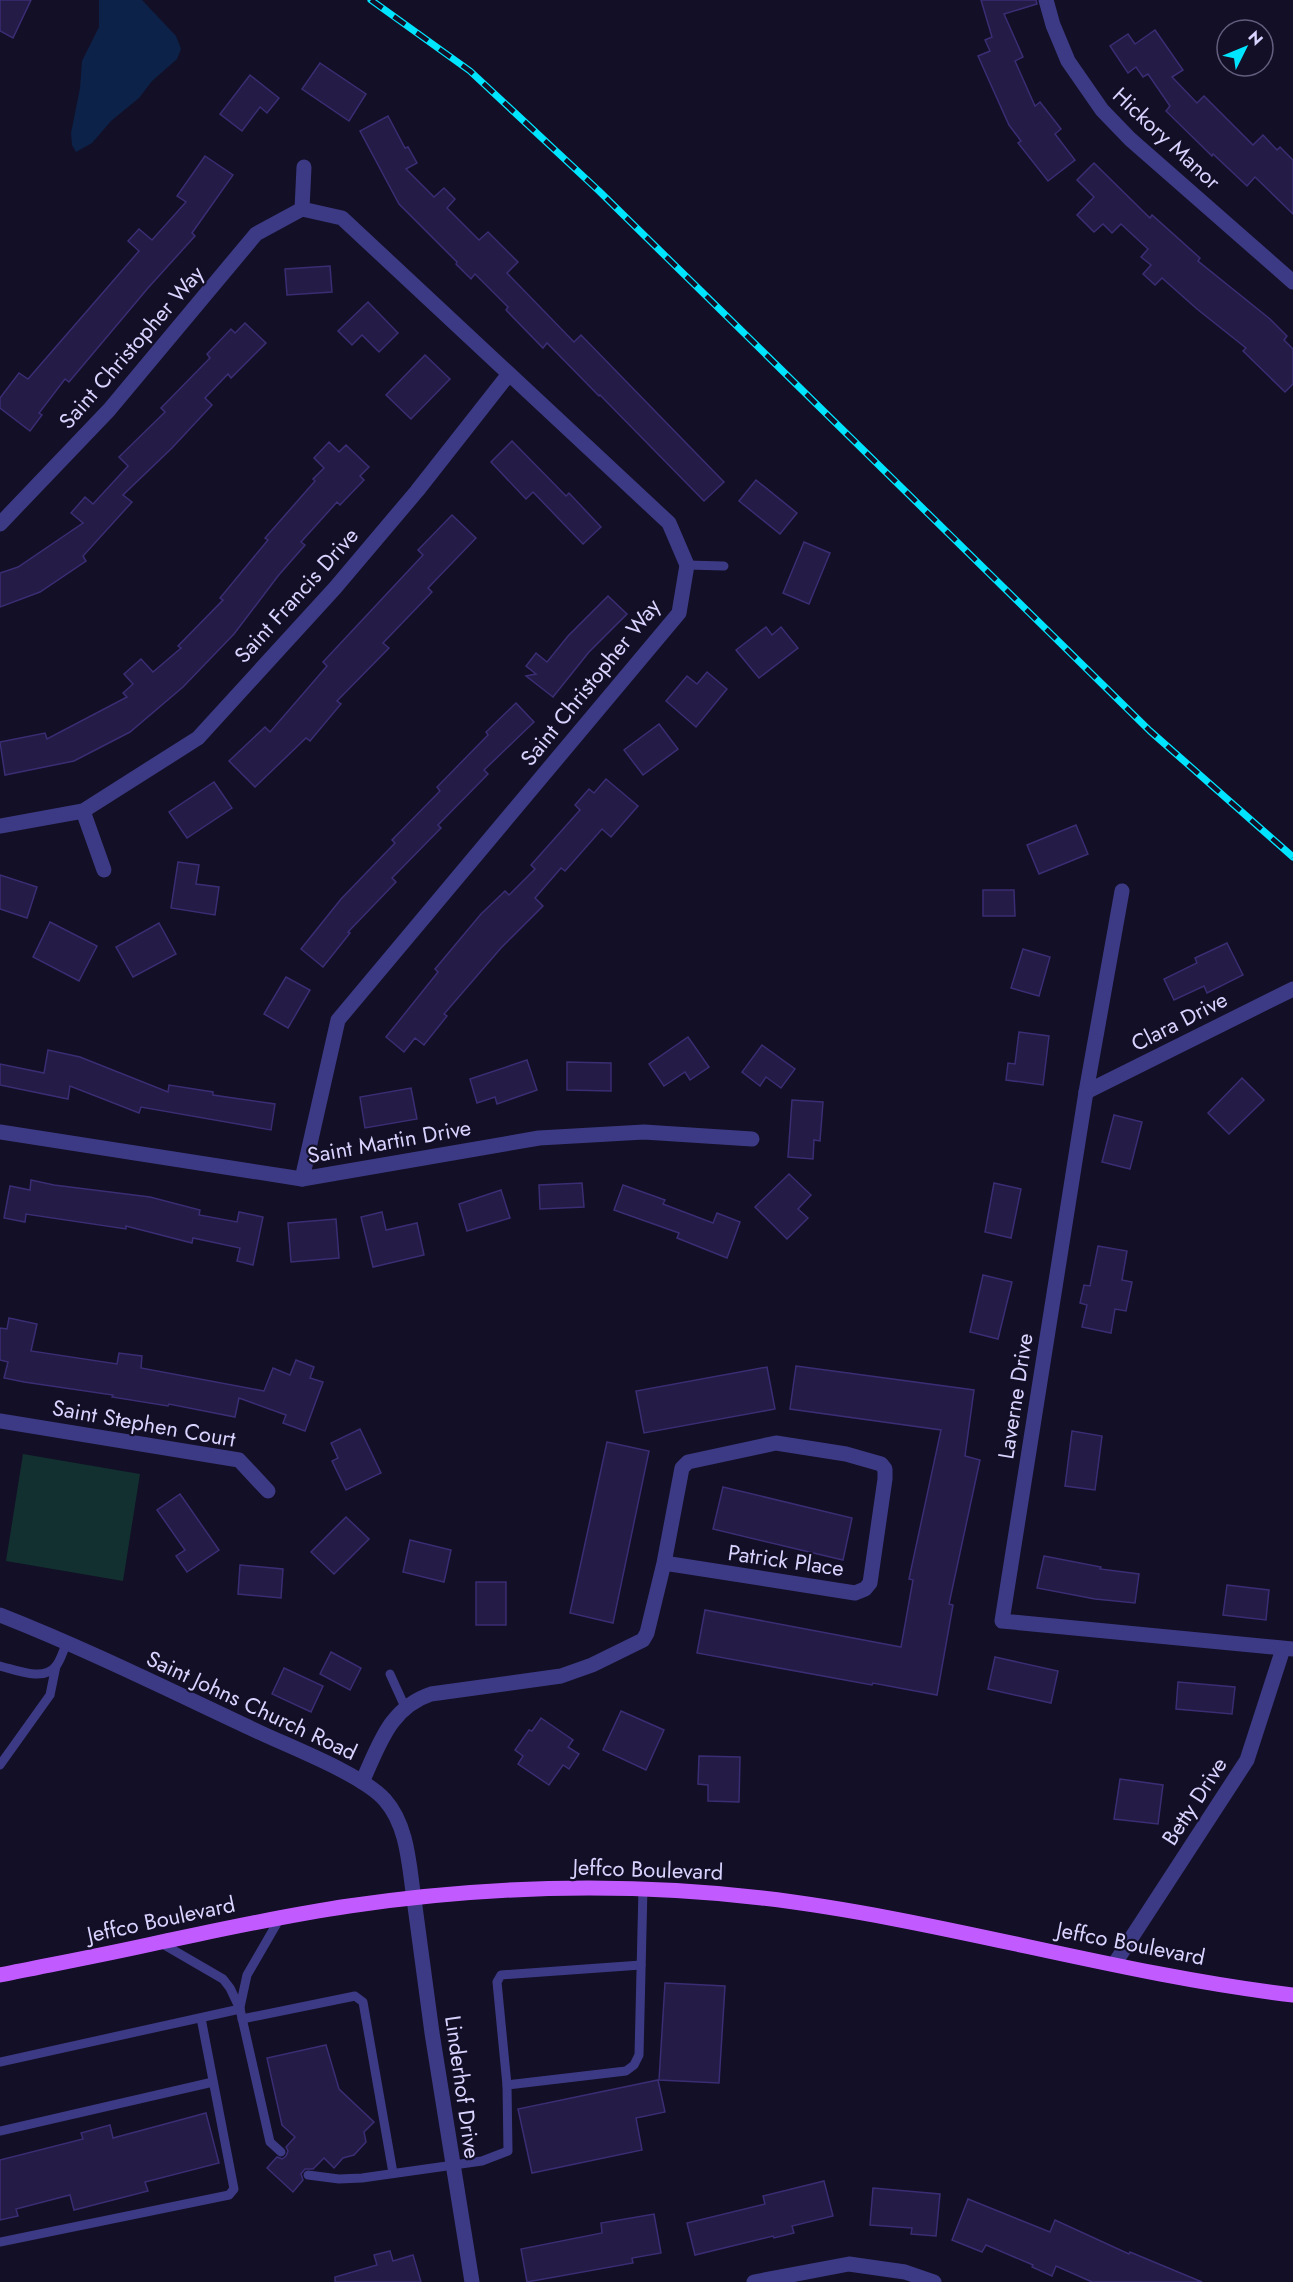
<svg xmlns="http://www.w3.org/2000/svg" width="1293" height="2282" viewBox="0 0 1293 2282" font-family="Jost,sans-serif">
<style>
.green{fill:#12302f}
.water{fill:#0c2248}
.building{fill:#241b47;stroke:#3b2d73;stroke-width:1.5}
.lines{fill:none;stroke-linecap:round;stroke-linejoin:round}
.service{stroke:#3d3a85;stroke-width:9}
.minor{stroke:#3d3a85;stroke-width:15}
.tertiary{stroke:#3d3a85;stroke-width:15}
.primary{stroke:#c25bff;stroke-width:15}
.rail-casing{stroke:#00e5ff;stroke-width:7}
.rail{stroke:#130f26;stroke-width:4.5;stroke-dasharray:14;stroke-linecap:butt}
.labels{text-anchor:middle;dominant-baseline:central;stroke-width:4.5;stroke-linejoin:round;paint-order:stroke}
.street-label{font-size:22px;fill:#d9d4ff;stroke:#130f26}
</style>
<rect width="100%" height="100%" fill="#130f26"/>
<polygon class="green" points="23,1454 140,1474 123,1581 6,1561"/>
<polygon class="water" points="99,0 142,0 176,36 181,49 177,59 152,81 139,98 111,121 92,143 76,152 72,145 71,133 80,88 82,61 99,27"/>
<g class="building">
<polygon points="0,0 31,0 13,38 0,31"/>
<polygon points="981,0 1036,0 1037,4 1004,14 1023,57 1015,61 1035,106 1040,102 1061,129 1055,134 1075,160 1048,181 1018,143 1021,141 1009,125 978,56 990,51 985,40 992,37"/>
<polygon points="1155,30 1183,70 1172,77 1197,103 1204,96 1253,145 1263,135 1277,150 1280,147 1293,160 1293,214 1255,177 1247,186 1213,154 1212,156 1166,111 1170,106 1148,74 1143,77 1136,67 1128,73 1110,46 1128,34 1135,44"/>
<polygon points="320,63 366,94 349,121 302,89"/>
<polygon points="250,75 279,98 267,113 260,107 242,131 220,114"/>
<polygon points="388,116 405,148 408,147 417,163 406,169 434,197 444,188 455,199 447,208 479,240 488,232 518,262 507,273 574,342 581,335 724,482 704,501 600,395 599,396 547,343 543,348 506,310 508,307 475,274 471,279 456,264 457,262 399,204 360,131"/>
<polygon points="205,156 233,175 192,233 195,236 148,288 69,382 65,379 39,413 42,415 30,431 0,408 0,398 19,373 28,379 139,251 128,241 139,229 152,240 186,202 177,196"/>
<polygon points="1094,163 1150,218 1152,215 1200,258 1198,261 1270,319 1287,336 1284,340 1293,349 1293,384 1285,392 1243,351 1246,348 1197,309 1162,278 1155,285 1143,274 1151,265 1141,257 1148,249 1121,224 1112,233 1103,224 1094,232 1077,215 1094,197 1077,180"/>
<polygon points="330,266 332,292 287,295 285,269"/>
<polygon points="368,302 398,333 379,352 362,335 352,345 338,331"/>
<polygon points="245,323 266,343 231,378 228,374 205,398 212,405 172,448 123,495 132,502 83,556 86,561 40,592 0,607 0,573 18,567 83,523 71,513 85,497 93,504 128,466 119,457 165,412 161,408 210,358 207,354 231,329 235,333"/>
<polygon points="425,355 450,379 411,419 386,395"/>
<polygon points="512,441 566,496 569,493 601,527 583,544 533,492 526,499 491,462"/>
<polygon points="329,442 339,452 346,445 369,467 360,476 364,480 340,505 337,502 301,542 305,545 278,576 234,634 183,687 130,732 74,761 5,775 0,742 45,733 47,739 127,697 123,693 133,684 124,674 141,659 153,672 181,648 178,646 223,600 220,598 268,540 265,538 315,481 313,479 324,468 314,458"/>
<polygon points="756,480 797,513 780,534 739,501"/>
<polygon points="452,515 476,538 428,588 432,592 383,643 389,648 337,701 341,704 310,741 306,738 255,787 229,761 265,727 270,732 327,666 323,662 423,555 418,550"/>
<polygon points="804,542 830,553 809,604 783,593"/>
<polygon points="608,596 627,614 589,652 553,697 526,676 536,674 526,666 536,653 547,662 568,636"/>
<polygon points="766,627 772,635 781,627 798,648 759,678 736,650"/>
<polygon points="707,672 727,689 696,727 666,701 687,676 697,684"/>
<polygon points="516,703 534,722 484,770 488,774 438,825 441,828 392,878 396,882 348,932 350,933 323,967 301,949 341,899 395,843 392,840 440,791 437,787 488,735 486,732"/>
<polygon points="659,724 678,749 643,775 624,750"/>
<polygon points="606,779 638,806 611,837 602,829 565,871 561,868 535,898 543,906 501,948 444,1014 447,1016 424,1045 415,1038 404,1052 386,1037 438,972 435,969 481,914 505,891 509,895 535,869 531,865 580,810 575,805 589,789 594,793"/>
<polygon points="214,782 232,808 187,838 169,812"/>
<polygon points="1076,825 1088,854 1039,874 1027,845"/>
<polygon points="178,862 199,865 196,884 219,887 215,915 171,908"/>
<polygon points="0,875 37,887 27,918 0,909"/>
<polygon points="983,890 1014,890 1015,916 983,916"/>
<polygon points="50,922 97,946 79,981 33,957"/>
<polygon points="159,923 176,954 133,977 116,947"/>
<polygon points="1227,943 1243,975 1207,993 1204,986 1174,1000 1164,979 1197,963 1195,958"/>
<polygon points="1023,949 1050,957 1039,996 1011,988"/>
<polygon points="286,977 310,990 288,1028 264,1014"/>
<polygon points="1019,1032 1049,1036 1043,1085 1006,1080 1008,1063 1015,1064"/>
<polygon points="688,1037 709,1067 690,1080 685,1072 664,1086 649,1064"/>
<polygon points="762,1045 795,1069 781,1088 766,1077 760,1086 742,1072"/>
<polygon points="48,1050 80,1057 168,1092 169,1085 213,1092 213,1095 275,1104 271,1130 141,1107 139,1113 70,1086 68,1099 0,1085 0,1064 44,1073"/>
<polygon points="527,1060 537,1090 497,1104 495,1097 477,1103 470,1079"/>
<polygon points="567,1062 611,1063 611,1091 567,1090"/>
<polygon points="1242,1078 1264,1100 1229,1134 1208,1113"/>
<polygon points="411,1088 417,1119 365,1128 360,1097"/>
<polygon points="792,1100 823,1102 820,1141 814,1140 813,1159 788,1157"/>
<polygon points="1114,1115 1142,1122 1130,1169 1102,1162"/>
<polygon points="789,1174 811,1195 798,1209 808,1218 787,1239 755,1207"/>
<polygon points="31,1180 54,1185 150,1197 200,1210 199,1215 237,1222 239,1212 263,1217 253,1265 237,1261 240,1248 193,1238 192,1243 126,1226 126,1229 26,1214 25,1222 4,1218 10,1186 30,1190"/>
<polygon points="582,1183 584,1207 540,1209 539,1185"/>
<polygon points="994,1183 1021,1189 1011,1238 985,1232"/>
<polygon points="623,1185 665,1200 663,1204 713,1223 717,1213 740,1222 727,1258 677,1238 679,1233 614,1210"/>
<polygon points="501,1190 510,1218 467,1231 459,1204"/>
<polygon points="382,1212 386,1230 417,1223 424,1255 373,1267 361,1217"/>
<polygon points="336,1219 339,1258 291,1262 288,1223"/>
<polygon points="1098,1246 1127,1251 1122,1280 1132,1282 1126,1311 1115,1309 1111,1333 1082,1327 1087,1305 1080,1303 1084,1285 1090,1286"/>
<polygon points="983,1275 1012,1282 998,1339 970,1332"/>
<polygon points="9,1318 37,1324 31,1351 117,1364 119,1353 142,1356 141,1368 264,1391 273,1368 290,1375 296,1360 314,1367 310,1378 323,1382 305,1431 283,1423 286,1415 239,1398 235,1417 169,1404 168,1406 112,1397 113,1395 24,1382 4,1378 8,1362 0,1360 0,1328 7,1329"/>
<polygon points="796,1366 974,1390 965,1456 980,1460 949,1604 953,1605 937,1695 873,1683 872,1685 697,1653 705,1610 901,1647 913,1580 909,1579 941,1430 790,1409"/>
<polygon points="767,1367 775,1409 644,1433 636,1391"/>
<polygon points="360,1429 381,1473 346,1490 332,1461 338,1458 331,1443"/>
<polygon points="1072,1431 1102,1436 1095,1490 1065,1486"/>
<polygon points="607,1442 649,1451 613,1623 570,1613"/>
<polygon points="723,1487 852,1518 843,1560 713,1529"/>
<polygon points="180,1494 219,1550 187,1572 176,1556 185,1550 157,1510"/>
<polygon points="346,1517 369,1539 334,1574 311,1552"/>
<polygon points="410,1540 451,1550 444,1582 403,1572"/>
<polygon points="1044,1556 1101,1567 1100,1569 1139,1574 1135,1603 1095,1599 1037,1588"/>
<polygon points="240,1565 283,1569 281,1598 238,1594"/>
<rect x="476" y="1582" width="30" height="43"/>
<polygon points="1227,1585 1269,1590 1266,1620 1223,1615"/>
<polygon points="331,1652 361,1668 350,1690 320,1674"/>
<polygon points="995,1657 1058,1671 1051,1703 988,1689"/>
<polygon points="284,1668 323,1686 311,1712 272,1694"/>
<polygon points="1178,1682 1235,1687 1232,1714 1176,1709"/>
<polygon points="621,1711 664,1730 646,1770 603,1750"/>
<polygon points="541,1718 573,1740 568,1747 579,1754 569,1769 563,1765 549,1785 518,1764 523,1756 515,1750 529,1730 532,1731"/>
<polygon points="699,1756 740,1757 739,1802 708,1801 708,1785 698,1784"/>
<polygon points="1120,1779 1163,1785 1158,1824 1114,1819"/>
<polygon points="665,1983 725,1986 719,2083 659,2080"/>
<polygon points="326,2045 339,2089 374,2122 364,2132 366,2142 354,2155 343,2158 334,2168 324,2158 313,2169 305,2169 301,2174 303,2180 293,2192 267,2168 277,2157 282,2159 286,2156 288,2151 286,2147 295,2137 282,2125 267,2058"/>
<polygon points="658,2080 665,2112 636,2118 642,2150 532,2173 518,2109"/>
<polygon points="206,2113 219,2163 145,2182 148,2191 74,2210 70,2195 16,2209 18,2216 0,2220 0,2160 83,2139 81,2133 110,2125 113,2138"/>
<polygon points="824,2181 833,2216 792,2226 794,2233 774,2238 773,2236 695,2255 687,2223 765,2204 763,2196"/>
<polygon points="873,2188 940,2194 936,2236 911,2234 912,2228 870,2225"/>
<polygon points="968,2199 1050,2232 1055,2220 1129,2254 1130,2252 1202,2282 1092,2282 1056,2266 1052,2276 1032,2267 1033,2265 986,2245 982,2252 952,2240"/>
<polygon points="654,2214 661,2253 632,2258 633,2263 527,2282 521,2249 602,2233 601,2223"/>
<polygon points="390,2251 393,2261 413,2255 421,2282 335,2282 335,2277 377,2265 374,2255"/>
</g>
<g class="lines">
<g class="service">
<polyline points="687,565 724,566"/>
<path d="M0 1666C16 1670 44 1682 56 1666 61 1660 63 1650 67 1643"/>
<polyline points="390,1674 405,1707"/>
<polyline points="0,1765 50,1695 56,1666"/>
<polyline points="161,1943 223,1979 230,1988 240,2009 270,2142 281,2152"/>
<polyline points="240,2007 247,1975 280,1918"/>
<polyline points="242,2019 355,1996 363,2002 393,2173"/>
<polyline points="0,2062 240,2009"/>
<polyline points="507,2085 497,1982 501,1975 641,1965"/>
<polyline points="0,2131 213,2082"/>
<polyline points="308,2175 339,2179 362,2178 482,2161 508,2151 507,2085 626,2071 634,2065 639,2055 643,1888"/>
<polyline points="0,2242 229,2195 234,2189 201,2018"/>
</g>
<g class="minor">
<polyline points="1046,0 1053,25 1068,61 1102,110 1130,139 1293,282"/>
<polyline points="302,209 304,167"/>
<polyline points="0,524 109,410 256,234 302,209 342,218 669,523 687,565 679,613 338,1020 302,1179"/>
<polyline points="83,811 104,870"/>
<polyline points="0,826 83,811 198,738 335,588 417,491 509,374"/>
<polyline points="1122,891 1086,1092 1002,1621 1293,1649"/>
<polyline points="1086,1092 1293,989"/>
<polyline points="0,1132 302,1179 539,1138 644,1132 752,1139"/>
<polyline points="0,1421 239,1460 268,1491"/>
<path d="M362 1782C379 1746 389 1708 431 1694L561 1676 592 1665 643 1640 647 1633 664 1563 682 1468 688 1462 776 1443 846 1454 881 1464 885 1469V1479L870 1583 865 1589 855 1593 664 1563"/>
<polyline points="414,1899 432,2033 472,2282"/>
<polyline points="1115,1963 1247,1760 1283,1649"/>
<polyline points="754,2282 849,2264 905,2272 934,2282"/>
</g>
<path class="tertiary" d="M0 1615C89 1650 175 1693 261 1733 293 1748 363 1775 385 1800 408 1826 409 1866 414 1899"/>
<path class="primary" d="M0 1975C54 1964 108 1954 161 1942 224 1929 286 1915 349 1906 485 1886 625 1882 762 1898 941 1919 1114 1974 1293 1995"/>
<defs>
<polyline id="rail" points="371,0 470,71 599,191 1150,731 1293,857"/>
</defs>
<use href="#rail" class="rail-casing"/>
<use href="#rail" class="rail"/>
</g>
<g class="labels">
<g class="street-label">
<text transform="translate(1167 138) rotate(43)">Hickory Manor</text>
<text transform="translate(131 347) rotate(-49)">Saint Christopher Way</text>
<text transform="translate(296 595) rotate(-48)">Saint Francis Drive</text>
<text transform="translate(590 682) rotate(-51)">Saint Christopher Way</text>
<text transform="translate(1179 1021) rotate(-27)">Clara Drive</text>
<text transform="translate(389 1141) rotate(-10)">Saint Martin Drive</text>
<text transform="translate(1015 1396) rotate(-81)">Laverne Drive</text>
<text transform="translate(144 1423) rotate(10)">Saint Stephen Court</text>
<text transform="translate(786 1560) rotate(8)">Patrick Place</text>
<text transform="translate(252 1705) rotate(25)">Saint Johns Church Road</text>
<text transform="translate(1194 1801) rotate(-57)">Betty Drive</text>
<text transform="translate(648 1869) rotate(2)">Jeffco Boulevard</text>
<text transform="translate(161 1919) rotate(-12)">Jeffco Boulevard</text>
<text transform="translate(1131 1943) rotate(11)">Jeffco Boulevard</text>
<text transform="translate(463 2087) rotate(82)">Linderhof Drive</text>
</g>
</g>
<g transform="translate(1245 48) rotate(47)"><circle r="28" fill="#130f26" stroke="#625e7d" stroke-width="1.5"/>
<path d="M0-4.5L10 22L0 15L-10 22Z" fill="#00e5ff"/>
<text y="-9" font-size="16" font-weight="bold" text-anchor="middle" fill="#d9d4ff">N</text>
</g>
</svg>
